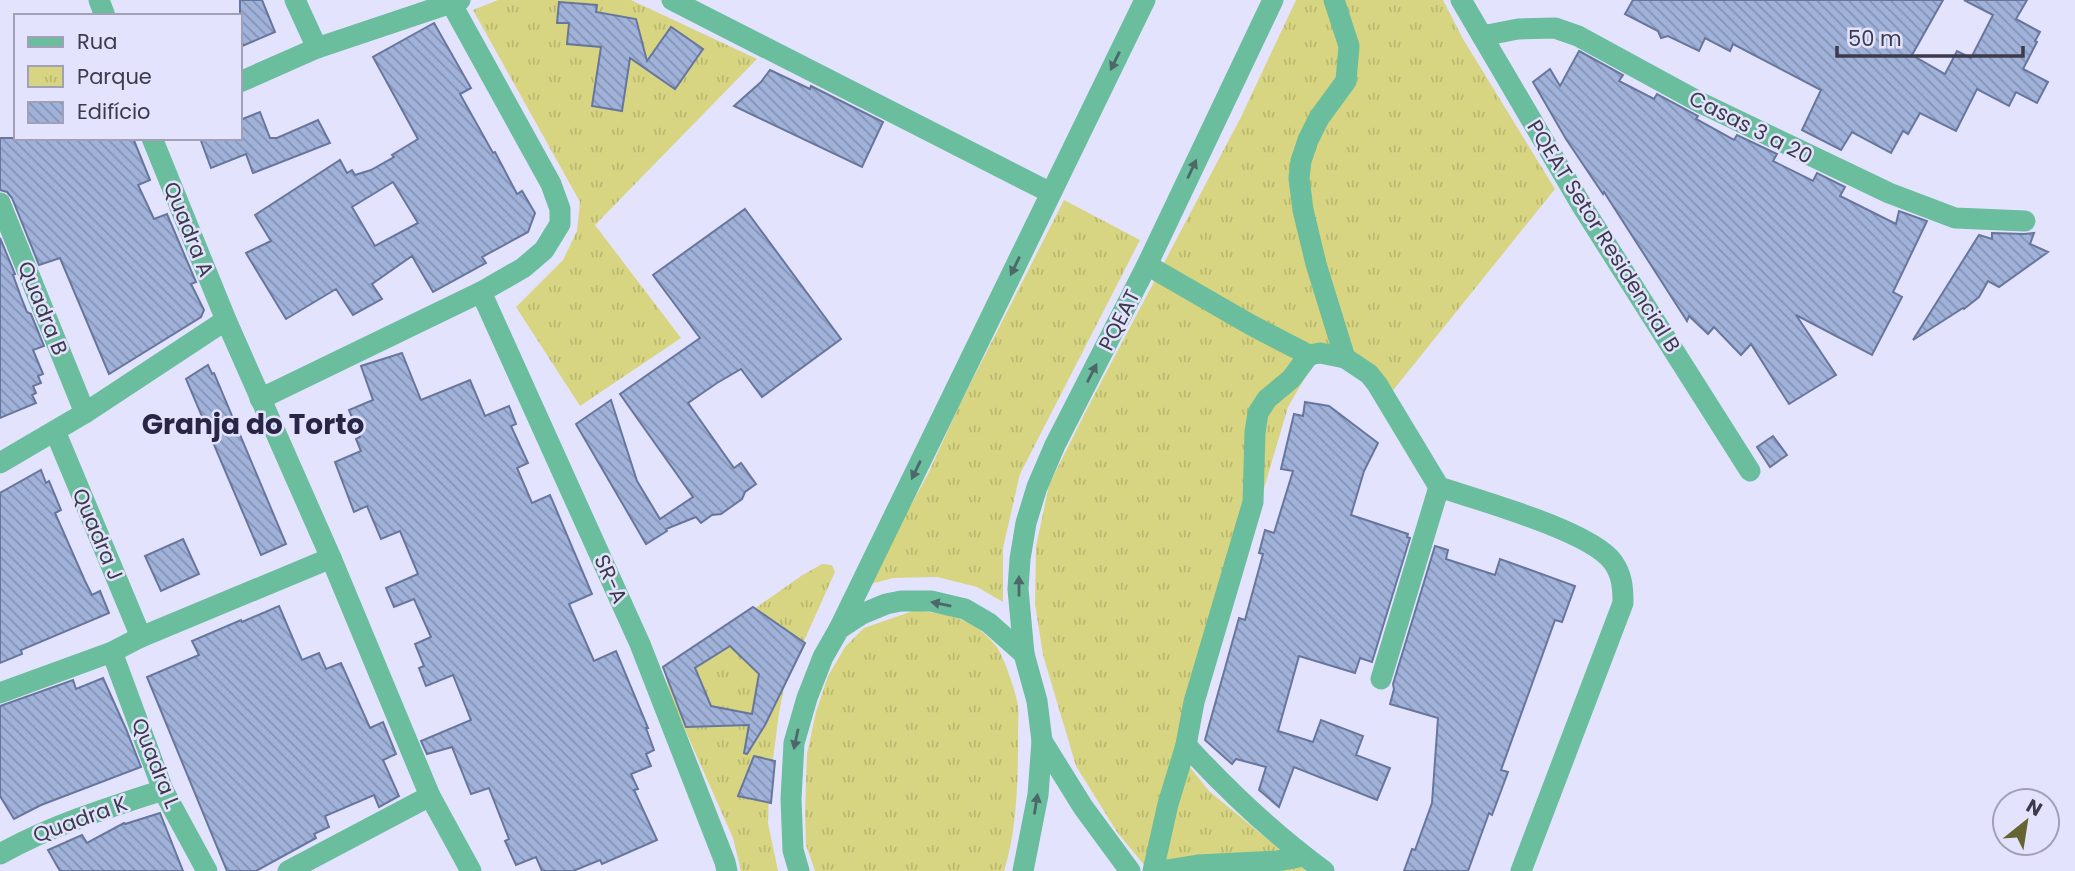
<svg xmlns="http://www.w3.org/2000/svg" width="2075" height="871" viewBox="0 0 2075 871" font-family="Poppins,sans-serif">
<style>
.park{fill:url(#park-tufts)}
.building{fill:url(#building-back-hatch);stroke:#67769c;stroke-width:2;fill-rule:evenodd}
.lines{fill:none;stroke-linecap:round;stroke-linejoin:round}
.minor{stroke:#6abd9d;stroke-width:21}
.oneway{fill:#4c6868}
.labels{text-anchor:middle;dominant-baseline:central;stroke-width:5;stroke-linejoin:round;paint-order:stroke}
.street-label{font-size:21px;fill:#3c3b4c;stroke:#e4e3fe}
.district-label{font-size:28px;font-weight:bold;fill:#292547;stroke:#e4e3fe}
</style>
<defs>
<pattern id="park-tufts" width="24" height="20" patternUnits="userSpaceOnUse" patternTransform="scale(1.75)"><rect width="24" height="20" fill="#d7d581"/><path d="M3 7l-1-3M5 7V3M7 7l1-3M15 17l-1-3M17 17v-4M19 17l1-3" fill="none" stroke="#b9b871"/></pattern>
<pattern id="building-back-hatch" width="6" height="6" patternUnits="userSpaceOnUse" patternTransform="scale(1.75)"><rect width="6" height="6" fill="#a1b2da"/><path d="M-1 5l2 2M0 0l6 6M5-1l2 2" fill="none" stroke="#8492b3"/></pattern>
</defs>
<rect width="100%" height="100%" fill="#e4e3fe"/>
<g class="park">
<polygon points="498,0 631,0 757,59 595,225 681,338 580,406 516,307 563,260 577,231 580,202 473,10"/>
<polygon points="1296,0 1443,0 1463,39 1555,189 1382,404 1369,378 1316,359 1288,407 1255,519 1181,756 1209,791 1306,871 1149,871 1117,832 1076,766 1043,655 1035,604 1036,547 1049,485 1089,405 1241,117"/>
<polygon points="1064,200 1140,240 1020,474 1003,548 1003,602 977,587 937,577 893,578 867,585 928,474 958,408"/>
<polygon points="822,564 832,565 835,572 785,683 779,713 769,790 768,823 778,871 741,871 733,838 671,698 665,674 670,663 730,626 801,576"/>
<path d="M916 610C950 615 972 617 996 646 1003 654 1017 695 1018 706 1019 716 1018 728 1018 738 1018 782 1017 830 1004 871H815L806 845 805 812 807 754 816 712 828 676 845 647 864 628Z"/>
</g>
<g class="building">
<polygon points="240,0 262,0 275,32 240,47"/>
<polygon points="1633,0 1943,0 1912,55 1945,74 1957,51 1971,58 1993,15 1964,0 2027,0 2016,19 2040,32 2035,41 2037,42 2023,69 2048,82 2037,103 2016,92 2009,106 1977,89 1956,131 1920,113 1908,134 1903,131 1891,153 1852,132 1841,150 1802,130 1821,90 1733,44 1730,51 1705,38 1699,51 1668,36 1661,38 1658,31 1625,14"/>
<polygon points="559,2 597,5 596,12 636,19 647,61 671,27 703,49 675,89 630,58 622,111 592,106 601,47 567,44 569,23 557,23"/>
<path d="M434 23 471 88 460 94 493 153 495 152 517 194 522 191 535 213 528 232 482 257 486 263 433 292 412 256 372 284 382 299 353 315 336 289 286 319 246 253 271 241 255 215 340 160 347 173 352 170 355 175 371 170 394 157 392 155 418 139 373 57ZM393 182 418 223 375 246 352 207Z"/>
<polygon points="1579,51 1623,75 1619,81 1654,99 1657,94 1698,116 1696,119 1734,140 1737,135 1777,154 1773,161 1813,181 1817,173 1845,187 1840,196 1896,224 1899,211 1927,221 1893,292 1902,297 1872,355 1796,315 1836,375 1789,404 1751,344 1741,355 1714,327 1708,334 1689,316 1687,321 1604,192 1603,194 1566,139 1533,82 1550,69 1560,86"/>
<polygon points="770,70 810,89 811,86 883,122 862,167 734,106 761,82"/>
<polygon points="260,112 270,138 277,138 318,120 330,143 253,173 246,154 211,168 200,138 240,138 240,120"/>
<polygon points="0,138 133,138 150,180 138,185 154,219 167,214 196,282 191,284 204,310 201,317 109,374 60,258 39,265 12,198 7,192 0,190"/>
<polygon points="745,209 841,339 762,397 741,369 717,383 688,403 734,468 741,463 756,484 745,492 742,499 721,514 712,515 701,523 696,517 666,529 667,531 646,544 576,424 611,400 637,481 660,519 693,497 620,394 700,338 653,275"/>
<polygon points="1992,233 2024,234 2034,233 2030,244 2048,252 1999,287 1988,281 1979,297 1964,309 1963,308 1913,340 1979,235 1992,239"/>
<polygon points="0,238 15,274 13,275 21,297 27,312 31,314 44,346 33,350 43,374 38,376 41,383 33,386 36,393 32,395 36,403 0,418"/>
<polygon points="402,353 421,400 470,380 485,416 509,406 516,424 511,426 528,463 517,468 532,503 550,495 592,594 569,604 594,661 616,651 648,728 646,728 654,750 646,754 651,766 631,774 638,789 634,790 657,840 602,864 600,860 573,871 542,871 536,857 516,865 505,841 509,839 489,788 471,794 452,747 427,754 421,741 471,720 453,675 426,686 419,668 424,666 415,644 431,637 414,599 394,607 386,588 418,574 400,531 381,539 367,506 354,512 335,462 361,451 356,439 360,437 349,410 373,400 361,366"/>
<polygon points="208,365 212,374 214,373 286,544 261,555 186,379"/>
<polygon points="1305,402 1329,406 1378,443 1364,471 1351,515 1408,534 1407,537 1410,538 1372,662 1360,658 1355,673 1299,656 1278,731 1313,742 1321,720 1363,736 1356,755 1390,768 1377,800 1294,767 1279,807 1259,790 1266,767 1236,759 1232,764 1205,740 1239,618 1245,620 1263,554 1259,553 1265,530 1274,533 1293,471 1281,469 1294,414 1303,416"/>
<polygon points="1773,436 1787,455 1770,467 1757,447"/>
<polygon points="41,470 46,483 49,481 61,510 55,513 85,581 92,595 100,591 109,613 21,650 22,654 0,663 0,493"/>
<polygon points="183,539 199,574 161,591 145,556"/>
<polygon points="1435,546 1448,550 1446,559 1495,575 1500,559 1575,586 1562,622 1555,620 1501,770 1508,772 1492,815 1489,813 1468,871 1404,871 1412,849 1415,850 1432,803 1438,718 1390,704 1394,689 1393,684"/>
<polygon points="279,606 302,660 319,653 326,669 341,663 370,728 383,722 396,754 383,760 399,796 379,807 374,795 325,816 329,827 314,834 316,838 256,871 227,871 147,677 199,655 192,641 241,620 242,622"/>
<path d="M753 607 805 643 765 725 747 754 744 753 749 725 686 727 663 667ZM730 646 759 674 752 714 711 706 695 668Z"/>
<polygon points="103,678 126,729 141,767 41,805 14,819 0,796 0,706 73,680 76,689"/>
<polygon points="754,756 775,761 771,803 738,796"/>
<polygon points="160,813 183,871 60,871 48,850 82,835 87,843 124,823 125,824"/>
</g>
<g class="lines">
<g class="minor">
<polyline points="99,0 105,16"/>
<polyline points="295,0 317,48"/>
<polyline points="672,0 1051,193"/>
<polyline points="1334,0 1349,46 1346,81 1319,118 1308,140 1301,161 1299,178 1303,210 1316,264 1345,358"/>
<polyline points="1461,0 1582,206 1750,471"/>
<polyline points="1482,36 1518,29 1555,28 1578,36 1701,103 1889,193 1955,218 2025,221"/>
<polyline points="240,82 317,48 460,0"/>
<polyline points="152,138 226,320 331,558 430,796 471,871"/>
<polyline points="0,203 85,413"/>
<path d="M1147 265 1251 325 1309 355 1320 353 1345 358 1369 374 1377 384 1439 487C1478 500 1591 531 1613 562 1622 575 1623 587 1623 603L1521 871"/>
<polyline points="481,292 640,644 725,862 727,871"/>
<polyline points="260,399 481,292 523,268 544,250 560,224 560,209 551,184 451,3"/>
<polyline points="55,431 141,637"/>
<polyline points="0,463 85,413 226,320"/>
<polyline points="839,629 1145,0"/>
<polyline points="112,652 163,790 207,871"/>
<polyline points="1024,654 1018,589 1020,559 1026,523 1037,487 1055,445 1147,265 1273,0"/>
<polyline points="1381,679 1439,487"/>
<polyline points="0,693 112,652 141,637 331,558"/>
<polyline points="1042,741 1083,807 1130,871"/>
<path d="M1186 745C1228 791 1274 834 1324 871"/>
<path d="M0 854C52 825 107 808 163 790"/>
<polyline points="288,871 430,796"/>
<polyline points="799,871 793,850 791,799 794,743 807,698 823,657 839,629 862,614 886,604 901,601 931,601 965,609 989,623 1024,654 1037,701 1042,741 1038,795 1023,871"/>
<polyline points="1153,871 1168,804 1186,745 1194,702 1253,502 1255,432 1258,413 1267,399 1291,379 1309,355"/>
<polyline points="1161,871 1198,865 1277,861 1304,856"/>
</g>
</g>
<defs><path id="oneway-solid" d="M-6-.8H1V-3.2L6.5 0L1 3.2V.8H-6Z" transform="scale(1.75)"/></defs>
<g class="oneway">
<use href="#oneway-solid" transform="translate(1115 61) rotate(116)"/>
<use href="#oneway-solid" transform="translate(1192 169) rotate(-65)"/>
<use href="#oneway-solid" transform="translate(1015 266) rotate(116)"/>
<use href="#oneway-solid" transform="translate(1092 373) rotate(-63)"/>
<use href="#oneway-solid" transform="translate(916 470) rotate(116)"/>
<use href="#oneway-solid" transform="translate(1019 586) rotate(-90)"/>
<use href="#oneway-solid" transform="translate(941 604) rotate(-168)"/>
<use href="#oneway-solid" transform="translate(796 739) rotate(102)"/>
<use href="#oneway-solid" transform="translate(1036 804) rotate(-81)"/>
</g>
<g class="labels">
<g class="street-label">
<text transform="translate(1751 127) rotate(27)">Casas 3 a 20</text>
<text transform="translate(189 229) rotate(68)">Quadra A</text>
<text transform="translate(1604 236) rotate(58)">PQEAT Setor Residencial B</text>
<text transform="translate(43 308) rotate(68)">Quadra B</text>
<text transform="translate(1119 320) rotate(-63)">PQEAT</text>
<text transform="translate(98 534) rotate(67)">Quadra J</text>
<text transform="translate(611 579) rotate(66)">SR-A</text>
<text transform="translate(156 763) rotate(68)">Quadra L</text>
<text transform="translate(80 819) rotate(-20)">Quadra K</text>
</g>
<g class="district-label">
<text x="253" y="424">Granja do Torto</text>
</g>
</g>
<rect x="14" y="14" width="228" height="126" fill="#e4e3fe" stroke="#a1a0b7" stroke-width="2"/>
<rect x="28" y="37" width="35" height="10" fill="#6abd9d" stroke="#a1a0b7" stroke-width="2"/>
<text x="77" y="49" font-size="21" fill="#3c3b4c">Rua</text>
<rect x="28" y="66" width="35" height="21" fill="url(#park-tufts)" stroke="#a1a0b7" stroke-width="2"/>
<text x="77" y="84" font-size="21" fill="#3c3b4c">Parque</text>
<rect x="28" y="102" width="35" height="21" fill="url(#building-back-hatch)" stroke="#a1a0b7" stroke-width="2"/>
<text x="77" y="119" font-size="21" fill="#3c3b4c">Edifício</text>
<g transform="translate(2026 822) rotate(30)"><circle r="33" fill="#e4e3fe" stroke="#a1a0b7" stroke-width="2"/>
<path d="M0-5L12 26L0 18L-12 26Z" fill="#666431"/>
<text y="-10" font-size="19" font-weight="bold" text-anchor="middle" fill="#3c3b4c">N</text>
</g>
<path d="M1837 46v10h186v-10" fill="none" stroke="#3c3b4c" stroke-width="3.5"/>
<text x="1848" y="46" font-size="21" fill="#3c3b4c" stroke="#e4e3fe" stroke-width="5" paint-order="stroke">50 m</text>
</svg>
